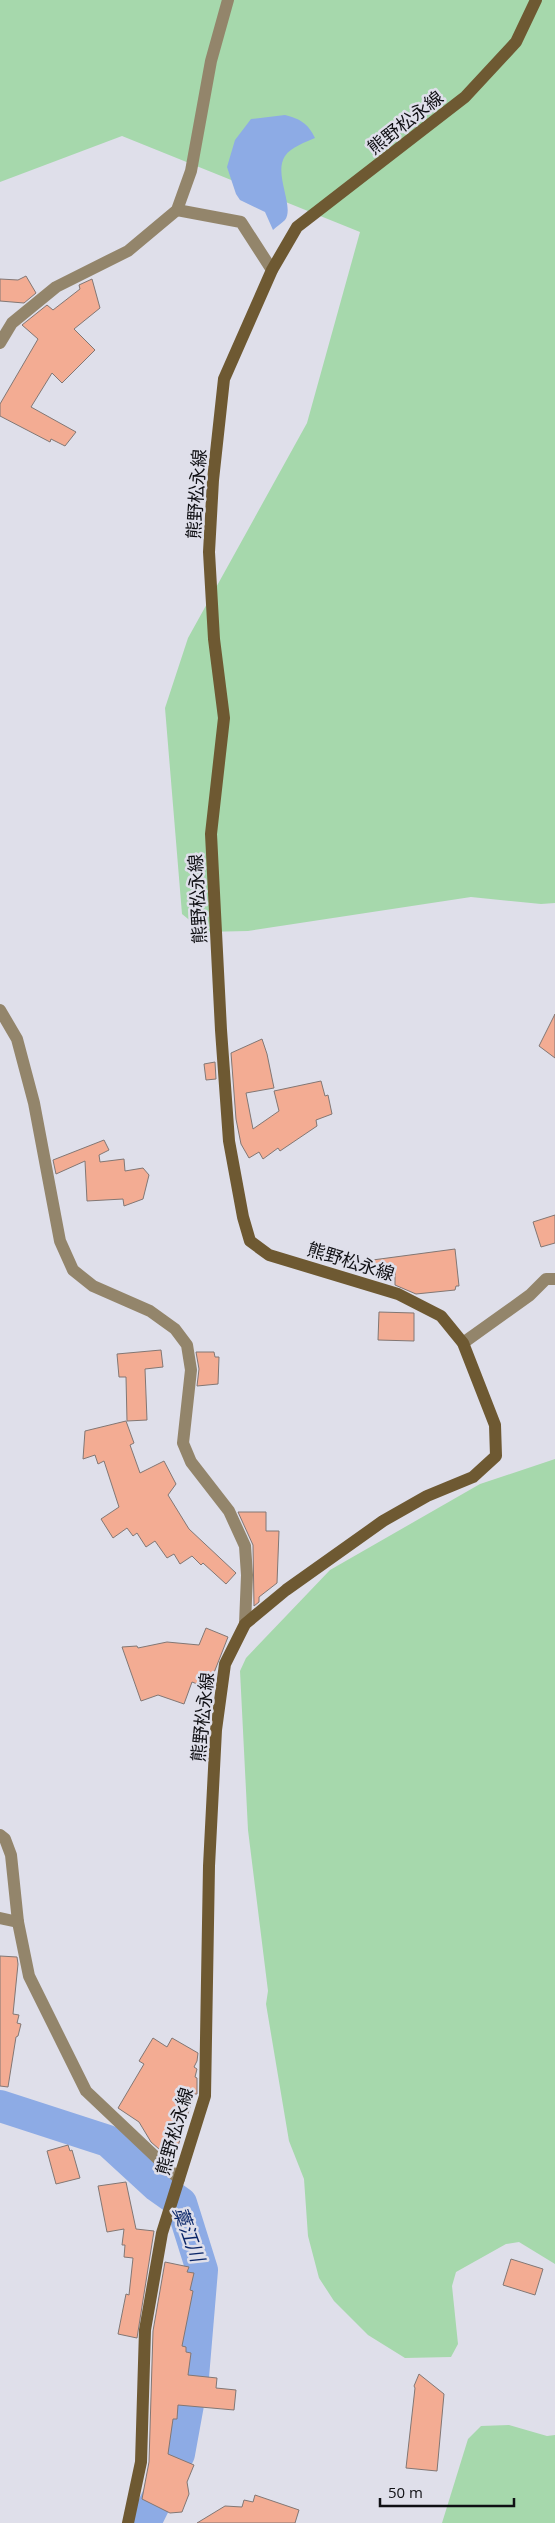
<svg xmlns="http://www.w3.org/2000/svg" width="555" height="2523" viewBox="0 0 555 2523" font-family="'Open Sans','Noto Sans JP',sans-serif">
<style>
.green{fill:#a6d8ac}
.water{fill:#8dabe5}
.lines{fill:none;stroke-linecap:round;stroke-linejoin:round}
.river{stroke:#8dabe5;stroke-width:32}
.building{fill:#f3ac93;stroke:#827774}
.street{stroke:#93856b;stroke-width:12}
.secondary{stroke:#6e5932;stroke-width:12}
.labels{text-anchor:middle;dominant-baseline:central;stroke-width:5;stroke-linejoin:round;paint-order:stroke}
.street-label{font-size:18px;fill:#101014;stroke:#dfdfea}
.water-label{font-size:19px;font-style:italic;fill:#0a2668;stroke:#dfdfea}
</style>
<rect width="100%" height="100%" fill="#dfdfea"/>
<g class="green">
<polygon points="0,0 555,0 555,903 541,904 471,897 248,931 204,932 182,914 165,708 188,638 307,423 360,232 122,136 0,182"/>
<polygon points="555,1459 555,2264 519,2242 506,2244 456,2272 452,2286 458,2344 451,2357 405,2358 368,2335 334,2301 319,2278 308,2236 304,2179 289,2141 266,2004 268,1991 248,1830 240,1671 246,1658 330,1570 480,1484"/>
<polygon points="509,2425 547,2436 555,2435 555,2523 442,2523 468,2439 481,2426"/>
</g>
<path class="water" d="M285 115C300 119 308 123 315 138 306 142 291 147 285 156 273 174 295 207 285 220 282 223 277 226 273 230L265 212 240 200 236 194 227 167 235 140 251 119Z"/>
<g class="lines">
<polyline class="river" points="0,2106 108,2141 157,2186 181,2203 202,2270 193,2377 179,2454 145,2523"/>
</g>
<g class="building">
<polygon points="26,276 36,293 24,303 0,301 0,279 18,280"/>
<polygon points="92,279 100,308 74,329 95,350 62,383 52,373 31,407 76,432 65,446 51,439 50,442 0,416 0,404 38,339 22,325 47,305 53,310 80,289 79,285"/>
<polygon points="555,1014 555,1058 539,1046"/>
<polygon points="262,1039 267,1054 274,1088 246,1093 253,1129 279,1111 274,1091 321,1081 325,1096 328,1095 332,1114 316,1120 317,1126 280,1151 278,1148 263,1159 259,1152 249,1158 241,1144 236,1119 231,1053"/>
<polygon points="215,1062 216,1079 206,1080 204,1064"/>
<polygon points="104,1140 109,1150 99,1155 100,1162 124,1159 125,1171 143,1168 149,1175 143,1199 124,1206 123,1199 87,1201 85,1161 56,1174 53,1160"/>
<polygon points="555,1215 555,1243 541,1247 533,1222"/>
<polygon points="455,1249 459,1286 456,1286 455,1290 416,1294 395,1285 395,1269 365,1261"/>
<polygon points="379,1312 414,1313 414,1341 378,1340"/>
<polygon points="161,1350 163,1367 145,1369 147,1420 127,1421 126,1377 119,1377 117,1354"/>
<polygon points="196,1352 214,1352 215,1357 219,1357 218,1384 197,1386 199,1369"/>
<polygon points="126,1421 134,1443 130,1445 140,1473 164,1461 176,1484 168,1495 189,1529 236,1573 226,1584 203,1563 201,1565 192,1556 180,1564 174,1554 167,1558 155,1541 146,1547 137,1533 133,1536 127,1528 113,1538 101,1519 119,1507 104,1461 98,1464 95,1455 83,1459 85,1431"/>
<polygon points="238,1512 266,1512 266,1531 279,1531 277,1583 259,1597 259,1602 254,1606 253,1545"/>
<polygon points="206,1628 228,1637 208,1688 192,1682 184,1704 158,1695 141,1701 122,1647 137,1646 138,1648 167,1642 199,1645"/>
<polygon points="0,1956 17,1957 18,1964 13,2014 19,2015 17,2023 21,2024 18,2036 16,2037 8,2087 0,2086"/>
<polygon points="153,2038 167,2047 172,2038 198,2053 197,2061 194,2067 197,2069 195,2077 197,2078 197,2094 194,2094 178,2146 168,2142 159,2149 151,2142 139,2122 118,2108 144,2064 139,2061"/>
<polygon points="68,2145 70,2151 72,2150 80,2178 56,2184 47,2151"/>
<polygon points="126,2182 136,2229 154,2231 137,2338 118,2334 126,2294 129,2295 133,2258 124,2257 125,2245 122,2245 124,2229 107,2232 98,2186"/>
<polygon points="511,2259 543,2269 535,2295 503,2285"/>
<polygon points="165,2262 189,2267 187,2272 194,2273 190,2290 193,2291 182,2346 186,2347 186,2352 191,2353 188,2375 217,2378 216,2388 236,2390 234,2410 178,2405 177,2419 173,2419 168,2454 194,2465 187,2482 189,2494 182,2512 170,2513 142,2499 149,2462 153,2331"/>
<polygon points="419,2374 444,2394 437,2471 406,2468 415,2388 414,2386"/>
<polygon points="255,2495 299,2510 295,2523 197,2523 225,2506 242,2507 244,2500 253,2502"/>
</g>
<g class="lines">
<g class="street">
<polyline points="177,210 241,222 272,270"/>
<polyline points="0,343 12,323 56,287 128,251 177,210 191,171 211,61 228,0"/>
<polyline points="0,1010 17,1039 34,1103 60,1241 73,1270 93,1286 150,1311 175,1329 187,1345 191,1370 183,1443 191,1462 229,1511 245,1546 247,1575 245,1624"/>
<polyline points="463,1343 530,1295 546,1279 555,1279"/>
<polyline points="0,1835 5,1839 11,1855 18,1922 29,1976 86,2091 179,2179"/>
<polyline points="0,1918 18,1922"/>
</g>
<polyline class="secondary" points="128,2523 141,2462 145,2330 162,2233 205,2096 209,1866 216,1730 225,1664 245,1624 286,1590 383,1521 427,1496 473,1477 496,1456 495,1425 463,1343 441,1316 398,1294 269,1255 250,1241 243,1217 229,1141 221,1030 211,834 224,718 214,639 209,552 213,480 224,379 272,270 297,227 465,97 516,42 536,0"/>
</g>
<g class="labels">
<g class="street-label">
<text transform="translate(405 122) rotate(-38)">熊野松永線</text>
<text transform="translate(196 494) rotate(-86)">熊野松永線</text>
<text transform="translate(197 899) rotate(-93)">熊野松永線</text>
<text transform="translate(351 1261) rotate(17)">熊野松永線</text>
<text transform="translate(202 1717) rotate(-84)">熊野松永線</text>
<text transform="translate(174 2131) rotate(-74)">熊野松永線</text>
</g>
<g class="water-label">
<text transform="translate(189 2234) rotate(70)">藁江川</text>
</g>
</g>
<path d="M380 2498v8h134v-8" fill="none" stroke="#101014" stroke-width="2.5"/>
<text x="388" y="2498" font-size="15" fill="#101014" stroke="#dfdfea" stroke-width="4" paint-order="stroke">50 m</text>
</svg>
